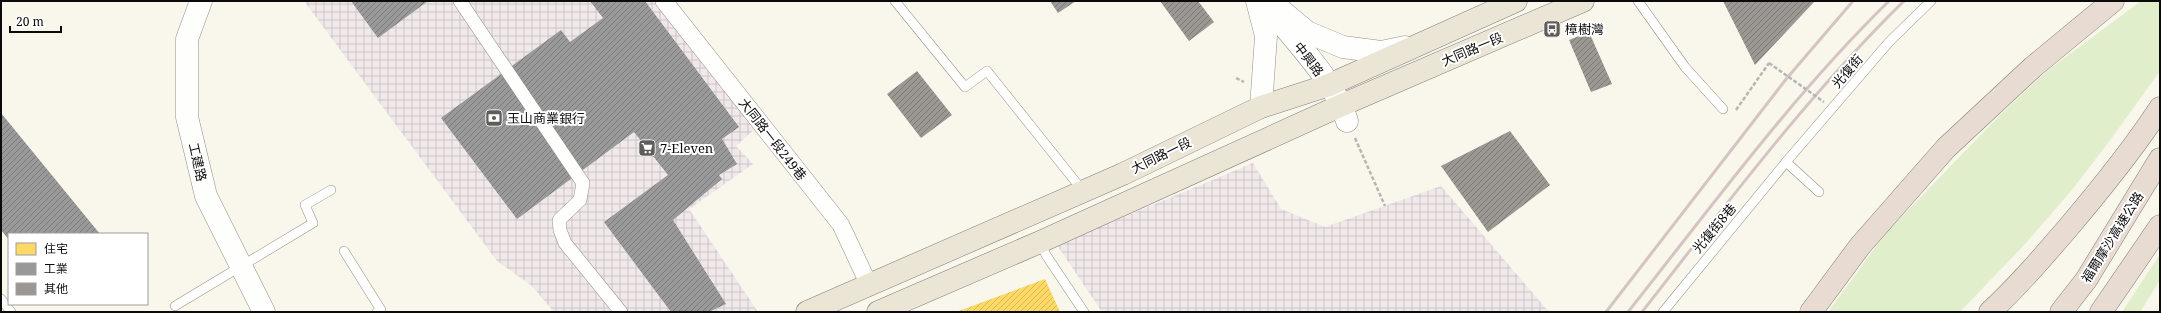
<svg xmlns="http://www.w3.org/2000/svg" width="2161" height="313" viewBox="0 0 2161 313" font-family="'Noto Serif','Noto Sans TC',serif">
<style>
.industrial{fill:url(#industrial-grid)}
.grass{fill:#e1eecc}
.homes{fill:url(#homes-hatch)}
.industry{fill:url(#industry-hatch)}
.building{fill:url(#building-hatch)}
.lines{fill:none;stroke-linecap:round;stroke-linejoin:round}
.service-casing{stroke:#92908c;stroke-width:10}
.pedestrian-casing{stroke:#92908c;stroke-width:14}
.minor-casing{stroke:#92908c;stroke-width:18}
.tertiary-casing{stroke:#92908c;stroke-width:23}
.primary-casing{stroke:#7f7e79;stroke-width:23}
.motorway-casing{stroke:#7f7e79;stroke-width:23}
.path{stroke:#b7b6b5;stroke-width:2.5;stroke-dasharray:4 2;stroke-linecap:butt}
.service{stroke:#fefefc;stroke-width:9}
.pedestrian{stroke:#fefefc;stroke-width:13}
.minor{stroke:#fefefc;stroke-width:17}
.tertiary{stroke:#fefefc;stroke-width:22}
.primary{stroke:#ebe5d6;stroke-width:22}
.motorway{stroke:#e8dcd2;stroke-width:22}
.rail{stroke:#d4c4c3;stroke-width:3}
.path-bridge{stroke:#b7b6b5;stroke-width:2.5;stroke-dasharray:4 2;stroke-linecap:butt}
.labels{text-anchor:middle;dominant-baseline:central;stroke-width:4;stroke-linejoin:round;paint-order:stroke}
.poi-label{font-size:13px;fill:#0a0a0a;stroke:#fff;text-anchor:start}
.street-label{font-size:13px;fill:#0a0a0a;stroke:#fff}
</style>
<defs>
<pattern id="industrial-grid" width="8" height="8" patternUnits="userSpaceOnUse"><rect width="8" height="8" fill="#f0e8ea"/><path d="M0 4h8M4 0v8" fill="none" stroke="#ccc6c7"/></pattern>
<pattern id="homes-hatch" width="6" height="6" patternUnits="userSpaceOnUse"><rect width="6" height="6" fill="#ffd966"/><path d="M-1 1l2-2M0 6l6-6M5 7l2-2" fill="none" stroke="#d9b957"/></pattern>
<pattern id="industry-hatch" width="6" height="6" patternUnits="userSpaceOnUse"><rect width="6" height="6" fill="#999"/><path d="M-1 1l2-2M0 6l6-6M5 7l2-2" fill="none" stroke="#7b7b7b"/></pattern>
<pattern id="building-hatch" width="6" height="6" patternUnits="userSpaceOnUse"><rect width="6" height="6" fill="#9b9893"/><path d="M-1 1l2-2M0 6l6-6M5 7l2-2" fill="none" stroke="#7d7a76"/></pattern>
</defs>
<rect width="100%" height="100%" fill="#f9f6ec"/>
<g class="industrial">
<polygon points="304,1 657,1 757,127 736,146 753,164 689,209 758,312 554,312 532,286 497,261"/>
<polygon points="1253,163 1281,209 1325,227 1441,186 1549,312 1102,312 1057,245"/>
</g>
<g class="grass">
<polygon points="2141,1 2160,1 2160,71 2111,139 2072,190 2026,243 1960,312 1828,312 1886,233 1999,116 2047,71"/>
<polygon points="2160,254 2160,280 2140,312 2122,312"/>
</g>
<polygon class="homes" points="1045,279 1060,312 956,312"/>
<g class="industry">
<polygon points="351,1 428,1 378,38"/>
<polygon points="590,1 645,1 739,127 722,139 737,164 719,175 722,179 673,220 726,304 709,312 671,312 604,222 668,175 634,132 517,219 441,118 561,30 570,42 603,18"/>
<polygon points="1050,1 1076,1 1058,13"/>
<polygon points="1,113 100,234 9,234 9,240 1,230"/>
</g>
<g class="building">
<polygon points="1160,1 1198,1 1214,22 1189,41"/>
<polygon points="1723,1 1815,1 1755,65"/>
<polygon points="1589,32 1612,84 1591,92 1569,40"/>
<polygon points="917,71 952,115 921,138 887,94"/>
<polygon points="1510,131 1550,185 1488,232 1441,166"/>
</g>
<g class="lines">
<defs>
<g id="service">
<polyline points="895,1 965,87 987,71 1083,191"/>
<polyline points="1638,1 1685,67 1723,109"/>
<polyline points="1786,162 1819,192"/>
<polyline points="1040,242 1046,255 1084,312"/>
<polyline points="344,251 381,310 377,312"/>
<polyline points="1,299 11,312"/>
<polyline points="175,306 313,223 305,205 331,190"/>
<polyline points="1663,312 1786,162 1889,42 1931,1"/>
</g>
<polyline id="pedestrian" points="460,1 583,183 580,200 559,220 560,230 565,243 621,312"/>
<polyline id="minor" points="664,1 841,225 869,285"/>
<g id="tertiary">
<polyline points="201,1 187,39 187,117 206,196 264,312"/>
<polyline points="1257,1 1266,36 1261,107"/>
<polyline points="1270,1 1307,32 1343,47 1381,52 1405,47"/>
<path d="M1279 20C1303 51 1335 82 1347 121"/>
</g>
<g id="primary">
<polyline points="807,312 1123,174 1261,107 1329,85 1516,1"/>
<polyline points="878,312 1040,242 1342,105 1583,1"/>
</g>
<g id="motorway">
<polyline points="1811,312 1860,246 1946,148 2033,67 2113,1"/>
<path d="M1990 312C2018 286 2042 258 2067 229 2100 190 2132 151 2160 108"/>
<polyline points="2061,312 2086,280 2160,159"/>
<polyline points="2101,312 2160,226"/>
</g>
</defs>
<use href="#service" class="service-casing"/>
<use href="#pedestrian" class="pedestrian-casing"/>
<use href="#minor" class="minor-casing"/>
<use href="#tertiary" class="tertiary-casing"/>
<use href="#primary" class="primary-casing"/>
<use href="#motorway" class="motorway-casing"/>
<g class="path">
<polyline points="1236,78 1244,82"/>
<polyline points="1736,110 1769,63"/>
<polyline points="1355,138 1385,206"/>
</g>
<use href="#service" class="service"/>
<use href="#pedestrian" class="pedestrian"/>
<use href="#minor" class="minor"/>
<use href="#tertiary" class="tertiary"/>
<use href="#primary" class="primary"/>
<use href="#motorway" class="motorway"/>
<g class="rail">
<polyline points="1606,312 1787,78 1853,1"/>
<path d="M1628 312C1712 206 1792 96 1889 1"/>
<path d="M1642 312C1725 206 1807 96 1904 1"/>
</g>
<polyline class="path-bridge" points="1769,63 1824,102"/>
</g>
<defs>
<symbol id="bus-square" viewBox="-11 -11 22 22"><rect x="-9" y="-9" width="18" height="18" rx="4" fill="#5e5d59" stroke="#fff"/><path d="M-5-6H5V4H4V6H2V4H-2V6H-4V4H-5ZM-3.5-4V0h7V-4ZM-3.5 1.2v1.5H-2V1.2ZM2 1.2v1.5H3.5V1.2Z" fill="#fff"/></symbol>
<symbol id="bank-square" viewBox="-11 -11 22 22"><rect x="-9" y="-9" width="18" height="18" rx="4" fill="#5e5d59" stroke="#fff"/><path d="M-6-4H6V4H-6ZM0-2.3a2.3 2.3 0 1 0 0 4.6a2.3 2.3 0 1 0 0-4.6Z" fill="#fff"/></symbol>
<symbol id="supermarket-square" viewBox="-11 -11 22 22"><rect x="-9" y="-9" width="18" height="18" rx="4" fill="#5e5d59" stroke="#fff"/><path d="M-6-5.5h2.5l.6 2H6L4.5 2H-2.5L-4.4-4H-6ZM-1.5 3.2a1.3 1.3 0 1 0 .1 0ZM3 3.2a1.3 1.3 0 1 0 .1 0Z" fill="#fff"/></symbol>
</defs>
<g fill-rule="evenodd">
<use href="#bus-square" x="1542" y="19" width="20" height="20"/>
<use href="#bank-square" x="484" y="108" width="20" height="20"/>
<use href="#supermarket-square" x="637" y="138" width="20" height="20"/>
</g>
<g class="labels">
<g class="poi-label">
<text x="1565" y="29">樟樹灣</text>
<text x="507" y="118">玉山商業銀行</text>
<text x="660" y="148">7-Eleven</text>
</g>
<g class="street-label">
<text transform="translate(1472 49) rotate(-23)">大同路一段</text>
<text transform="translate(1309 59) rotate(52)">中興路</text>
<text transform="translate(1847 71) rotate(-49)">光復街</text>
<text transform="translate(773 139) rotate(52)">大同路一段249巷</text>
<text transform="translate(1161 155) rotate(-26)">大同路一段</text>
<text transform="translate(198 162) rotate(77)">工建路</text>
<text transform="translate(1714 228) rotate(-50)">光復街8巷</text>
<text transform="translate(2112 237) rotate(-58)">福爾摩沙高速公路</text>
</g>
</g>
<rect width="2161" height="313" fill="none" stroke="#0a0a0a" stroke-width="4"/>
<rect x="8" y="233" width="140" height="72" fill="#ffffff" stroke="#9d9d9d"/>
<rect x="16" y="243" width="20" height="12" fill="#ffd966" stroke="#9d9d9d"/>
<text x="44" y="253" font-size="12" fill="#0a0a0a">住宅</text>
<rect x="16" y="263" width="20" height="12" fill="#999999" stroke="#9d9d9d"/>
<text x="44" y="273" font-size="12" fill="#0a0a0a">工業</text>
<rect x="16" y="283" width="20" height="12" fill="#9b9893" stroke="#9d9d9d"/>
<text x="44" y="293" font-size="12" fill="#0a0a0a">其他</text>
<path d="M10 26v6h51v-6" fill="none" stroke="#0a0a0a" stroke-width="2"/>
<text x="16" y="26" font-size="12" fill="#0a0a0a" stroke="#ffffff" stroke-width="3" paint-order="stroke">20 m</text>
</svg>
